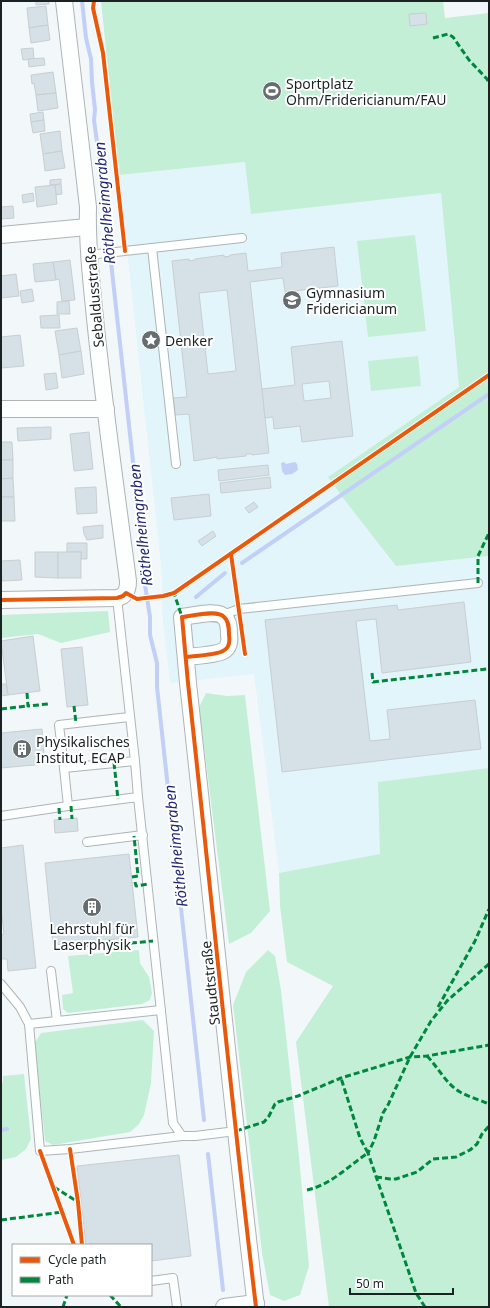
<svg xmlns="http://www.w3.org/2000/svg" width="490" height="1308" viewBox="0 0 490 1308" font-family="'Noto Sans',sans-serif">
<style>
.built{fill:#e2f5fa}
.green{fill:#c3efd7}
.water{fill:#c2cff6}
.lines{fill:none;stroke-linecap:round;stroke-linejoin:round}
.stream{stroke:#c2cff6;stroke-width:4}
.building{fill:#d6e0e7;stroke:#c9ced1;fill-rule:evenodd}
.lane-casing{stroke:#aeb4b6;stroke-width:10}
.street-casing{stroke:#aeb4b6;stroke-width:18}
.lane{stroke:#fdfefe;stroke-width:8}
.street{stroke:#fdfefe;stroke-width:16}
.quiet{stroke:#00873e;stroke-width:3;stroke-dasharray:6 3;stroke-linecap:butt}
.cycleway-casing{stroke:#fff;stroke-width:6}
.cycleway{stroke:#e8590c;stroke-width:4}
.labels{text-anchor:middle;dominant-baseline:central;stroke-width:4;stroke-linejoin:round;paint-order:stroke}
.poi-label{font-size:14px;fill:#1b2224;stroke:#fff;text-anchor:start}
.street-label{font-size:14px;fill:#1b2224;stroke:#fff}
.water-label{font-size:15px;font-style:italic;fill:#202875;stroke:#fff}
</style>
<rect width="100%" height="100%" fill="#f2f8fa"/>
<polygon class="built" points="245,162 251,214 441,193 459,387 328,477 343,498 396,566 489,556 489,768 379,782 380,854 279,873 254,674 170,683 162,613 162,575 119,175"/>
<g class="green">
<polygon points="101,1 443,1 445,18 489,13 489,556 396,566 343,498 328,477 459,387 441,193 251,214 245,162 119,175"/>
<polygon points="415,235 426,331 368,337 357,241"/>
<polygon points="418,356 421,386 371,391 368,361"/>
<polygon points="108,611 110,632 61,643 38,634 1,638 1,615"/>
<polygon points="206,693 227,696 245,695 270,911 251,933 229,944 199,707"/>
<polygon points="489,768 489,1307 329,1307 296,1042 333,986 287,962 280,906 279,873 380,854 378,782"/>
<polygon points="139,950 140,963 149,977 152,993 150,1000 142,1004 68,1013 63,1009 62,995 73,993 68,956"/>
<polygon points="268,950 275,956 281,990 298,1146 309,1266 300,1295 284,1301 270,1295 262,1253 233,1005 246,972"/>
<polygon points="143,1020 154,1031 151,1083 144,1115 139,1124 130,1132 53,1145 45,1141 34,1044 41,1033"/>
<polygon points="24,1074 31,1139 26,1149 16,1157 1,1160 1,1083 3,1083 3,1076"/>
</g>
<polygon class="water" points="284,462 286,464 295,462 297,464 298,470 292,474 285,475 282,471 281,463"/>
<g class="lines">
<g class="stream">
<polyline points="82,1 86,38 91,59 92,82 95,110 94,120 103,187 106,229 109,244 142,543 143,564 146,575 145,585 150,617 150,635 157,663 157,687 204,1120"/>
<polyline points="242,563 489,394"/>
<polyline points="196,597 225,573"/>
<polyline points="1,1130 7,1129"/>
<polyline points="208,1154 223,1290"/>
</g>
</g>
<g class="building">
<polygon points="36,1 49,1 49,4 36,5"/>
<polygon points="46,6 48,25 29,28 27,8"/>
<polygon points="426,13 427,24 410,26 409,14"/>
<polygon points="48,25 50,40 31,43 29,28"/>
<polygon points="33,48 34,59 23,60 21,49"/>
<polygon points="44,58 45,65 29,67 28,59"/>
<polygon points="53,72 56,93 36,95 34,83 32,84 31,75"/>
<polygon points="56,93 58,108 38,111 36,95"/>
<polygon points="43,112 44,120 31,122 30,114"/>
<polygon points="44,120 45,131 33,133 31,122"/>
<polygon points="60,131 62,151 43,154 40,134"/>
<polygon points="62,151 65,168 45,171 43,154"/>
<polygon points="61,179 61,184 50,185 50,180"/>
<polygon points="61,184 62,194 56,195 55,185"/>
<polygon points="55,185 57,204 37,207 35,187"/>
<polygon points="33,193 34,201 23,203 22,195"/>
<polygon points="13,206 14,218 1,219 1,207"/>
<path d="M334 247 338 286 285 292 283 278 250 282 269 453 252 455V454H246V456L217 459V457L194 461 189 414 175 415 173 398 187 397 172 261 189 259V261L195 260V259L224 255V257L230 256V255L246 253 248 271 282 267 281 253ZM227 290 236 371 208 374 199 293Z"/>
<polygon points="70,260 75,300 62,301 59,279 56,280 53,262"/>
<polygon points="53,262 56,280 35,282 33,264"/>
<polygon points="16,274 19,296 1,298 1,276"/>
<polygon points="32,289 34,301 22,303 20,291"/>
<polygon points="69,301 70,314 57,314 57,302"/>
<polygon points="59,315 60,328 41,328 40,316"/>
<polygon points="77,328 81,351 59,355 55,331"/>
<polygon points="20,335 24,366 1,368 1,337"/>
<path d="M342 341 353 436 302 442 300 426 274 429 273 417 265 418 262 389 295 385 291 347ZM329 381 331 398 304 401 302 384Z"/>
<polygon points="81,351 84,374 62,378 59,355"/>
<polygon points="56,373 58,388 46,390 44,374"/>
<polygon points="51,427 51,439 18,441 17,428"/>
<polygon points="89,432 93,469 74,471 70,434"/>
<polygon points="1,442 12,442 13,460 1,460"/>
<polygon points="1,460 13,460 13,478 1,479"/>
<polygon points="268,465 269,475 219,481 218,470"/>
<polygon points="270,477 271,488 221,493 220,483"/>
<polygon points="13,478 14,497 1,497 1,479"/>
<polygon points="96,487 97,513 77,514 75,488"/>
<polygon points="209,494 211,516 174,520 171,498"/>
<polygon points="1,497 14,497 15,521 1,521"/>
<polygon points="254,502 258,507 249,513 245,508"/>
<polygon points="103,525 103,538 87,540 84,534 83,527"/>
<polygon points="213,531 216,536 202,546 198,541"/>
<polygon points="67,543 87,543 87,559 81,559 81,552 67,552"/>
<polygon points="35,552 58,552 58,578 35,577"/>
<rect x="58" y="552" width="23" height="26"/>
<polygon points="20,560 22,580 2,581 1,561"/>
<polygon points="464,602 471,662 382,673 376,619 356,621 370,741 390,739 387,710 475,700 481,749 282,772 265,620 397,605 398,610"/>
<polygon points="33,636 40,691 8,695 1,641"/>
<polygon points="82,647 88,705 67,707 61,649"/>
<polygon points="1,684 6,684 8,695 1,696"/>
<polygon points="42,729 45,764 1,768 1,733"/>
<polygon points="77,818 78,831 55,833 54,820"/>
<polygon points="23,845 36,968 8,971 7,959 1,959 1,935 4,934 1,907 1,848"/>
<polygon points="129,854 138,937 53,945 45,863"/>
<polygon points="179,1155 191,1256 151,1261 151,1245 86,1245 77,1166"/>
</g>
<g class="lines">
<defs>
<g id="lane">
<polyline points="152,248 176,464"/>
<polyline points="89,255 242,238"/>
<polyline points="117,598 135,761 64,768 59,725 129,717"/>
<polyline points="223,615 239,609 478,583"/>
<polyline points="135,761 138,797"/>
<polyline points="64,768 68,806 138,797 173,1123 182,1136 195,1136 236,1131"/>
<polyline points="1,816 68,806"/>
<polyline points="87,842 143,835"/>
<polyline points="51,971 57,1021"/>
<polyline points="1,984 20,1007 29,1024 40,1151 70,1149 182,1136"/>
<polyline points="29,1024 161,1010"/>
<polyline points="151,1281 173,1278 177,1307"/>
</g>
<g id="street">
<polyline points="1,235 87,227"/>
<polyline points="1,409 106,409"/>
<path d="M1 600 117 598C126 596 128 590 128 581 117 497 105 413 96 328 92 288 87 247 88 207L64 1"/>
<path d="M186 657C194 656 216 655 223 651 229 648 230 641 229 635 229 629 229 621 224 617 218 609 192 616 182 617L188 683C211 891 231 1099 256 1307"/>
<polyline points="224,1307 256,1303"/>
</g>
</defs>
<use href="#lane" class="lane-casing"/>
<use href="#street" class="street-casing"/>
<use href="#lane" class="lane"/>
<use href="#street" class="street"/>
<g class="quiet">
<polyline points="433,38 448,34 453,37 469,60 487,79 489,84"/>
<polyline points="478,583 478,556 489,533"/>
<polyline points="176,592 174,593 182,617"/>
<polyline points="372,673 373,682 487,669"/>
<polyline points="27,693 28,706 48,704"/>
<polyline points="74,706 76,723"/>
<polyline points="1,709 28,706"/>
<polyline points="49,744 61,742"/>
<polyline points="114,763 118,799"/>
<polyline points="71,806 72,819"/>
<polyline points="59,808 60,820"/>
<polyline points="132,877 138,876 134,836"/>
<polyline points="135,882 136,886 148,884"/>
<polyline points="109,940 109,943 120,942 120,944 153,941"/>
<polyline points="64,948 109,943"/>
<polyline points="438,1007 475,941 489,909"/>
<path d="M427 1056C438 1067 446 1084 460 1092 469 1097 480 1100 489 1104"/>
<polyline points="236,1131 264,1122 269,1116 275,1104 278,1102 298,1096 341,1078 410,1057 427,1056 489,1045"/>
<polyline points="376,1177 390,1179 396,1179 417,1172 433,1159 456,1157 470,1150 477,1144 482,1134 489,1126"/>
<polyline points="54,1187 78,1202"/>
<path d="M307 1190C331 1185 348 1166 368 1153L360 1138 341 1078"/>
<polyline points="1,1220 63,1212"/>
<polyline points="110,1295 121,1307"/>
<polyline points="63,1307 67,1295"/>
<polyline points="425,1307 416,1293 368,1153 374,1141 383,1113 388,1105 410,1057 431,1021 447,1001 489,964"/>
</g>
<defs>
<g id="cycleway">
<polyline points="94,1 93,8 103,53 125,251"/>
<polyline points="231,554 245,654"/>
<polyline points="1,600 117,598 123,596 126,593 137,599 163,596 174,593 489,375"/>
<path d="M186 657C194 656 216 655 223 651 229 648 230 641 229 635 229 629 229 621 224 617 218 609 192 616 182 617L188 683C211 891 231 1099 256 1307"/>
<polyline points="70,1149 78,1202 82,1245"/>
<polyline points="40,1151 74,1245"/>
</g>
</defs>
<use href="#cycleway" class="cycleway-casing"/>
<use href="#cycleway" class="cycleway"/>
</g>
<defs>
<symbol id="stadium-disc" viewBox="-11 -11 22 22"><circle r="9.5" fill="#666d6f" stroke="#fff"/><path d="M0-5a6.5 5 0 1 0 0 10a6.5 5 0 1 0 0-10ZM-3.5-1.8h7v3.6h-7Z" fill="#fff"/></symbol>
<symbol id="school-disc" viewBox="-11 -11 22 22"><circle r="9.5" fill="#666d6f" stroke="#fff"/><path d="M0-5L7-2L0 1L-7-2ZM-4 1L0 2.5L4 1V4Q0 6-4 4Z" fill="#fff"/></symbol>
<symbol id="sight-disc" viewBox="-11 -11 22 22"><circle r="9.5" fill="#666d6f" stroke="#fff"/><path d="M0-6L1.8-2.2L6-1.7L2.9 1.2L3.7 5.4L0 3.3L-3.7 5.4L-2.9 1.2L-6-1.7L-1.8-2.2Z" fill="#fff"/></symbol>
<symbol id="building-disc" viewBox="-11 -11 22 22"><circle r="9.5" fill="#666d6f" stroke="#fff"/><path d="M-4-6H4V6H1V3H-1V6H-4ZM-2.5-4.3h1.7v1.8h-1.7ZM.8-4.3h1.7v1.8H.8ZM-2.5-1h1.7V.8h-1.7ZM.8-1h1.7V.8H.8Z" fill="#fff"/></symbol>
</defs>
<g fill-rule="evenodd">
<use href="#stadium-disc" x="261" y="80" width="22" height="22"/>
<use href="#school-disc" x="281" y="289" width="22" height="22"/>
<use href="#sight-disc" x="140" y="329" width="22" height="22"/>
<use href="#building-disc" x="11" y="738" width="22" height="22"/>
<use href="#building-disc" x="81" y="896" width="22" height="22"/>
</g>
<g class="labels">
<g class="poi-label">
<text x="286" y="83">Sportplatz<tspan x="286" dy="16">Ohm/Fridericianum/FAU</tspan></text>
<text x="306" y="292">Gymnasium<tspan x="306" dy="16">Fridericianum</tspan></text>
<text x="165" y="340">Denker</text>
<text x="36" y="741">Physikalisches<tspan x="36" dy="16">Institut, ECAP</tspan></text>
<text x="92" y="928" text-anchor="middle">Lehrstuhl für<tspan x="92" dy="16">Laserphysik</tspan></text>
</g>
<g class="street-label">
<text transform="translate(94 297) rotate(-95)">Sebaldusstraße</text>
<text transform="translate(210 983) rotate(-96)">Staudtstraße</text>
</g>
<g class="water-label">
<text transform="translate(104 203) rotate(-95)">Röthelheimgraben</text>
<text transform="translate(140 525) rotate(-96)">Röthelheimgraben</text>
<text transform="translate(175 846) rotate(-96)">Röthelheimgraben</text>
</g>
</g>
<rect width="490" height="1308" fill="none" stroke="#1b2224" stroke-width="4"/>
<rect x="12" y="1244" width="140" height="52" fill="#ffffff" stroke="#a4a7a7"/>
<rect x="20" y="1257" width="20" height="6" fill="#e8590c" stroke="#a4a7a7"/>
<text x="48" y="1264" font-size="12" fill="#1b2224">Cycle path</text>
<rect x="20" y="1277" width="20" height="6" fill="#00873e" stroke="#a4a7a7"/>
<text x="48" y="1284" font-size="12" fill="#1b2224">Path</text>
<path d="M350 1288v6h103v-6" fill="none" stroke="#1b2224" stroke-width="2"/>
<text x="356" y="1288" font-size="12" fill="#1b2224" stroke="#ffffff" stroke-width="3" paint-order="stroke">50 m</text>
</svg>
